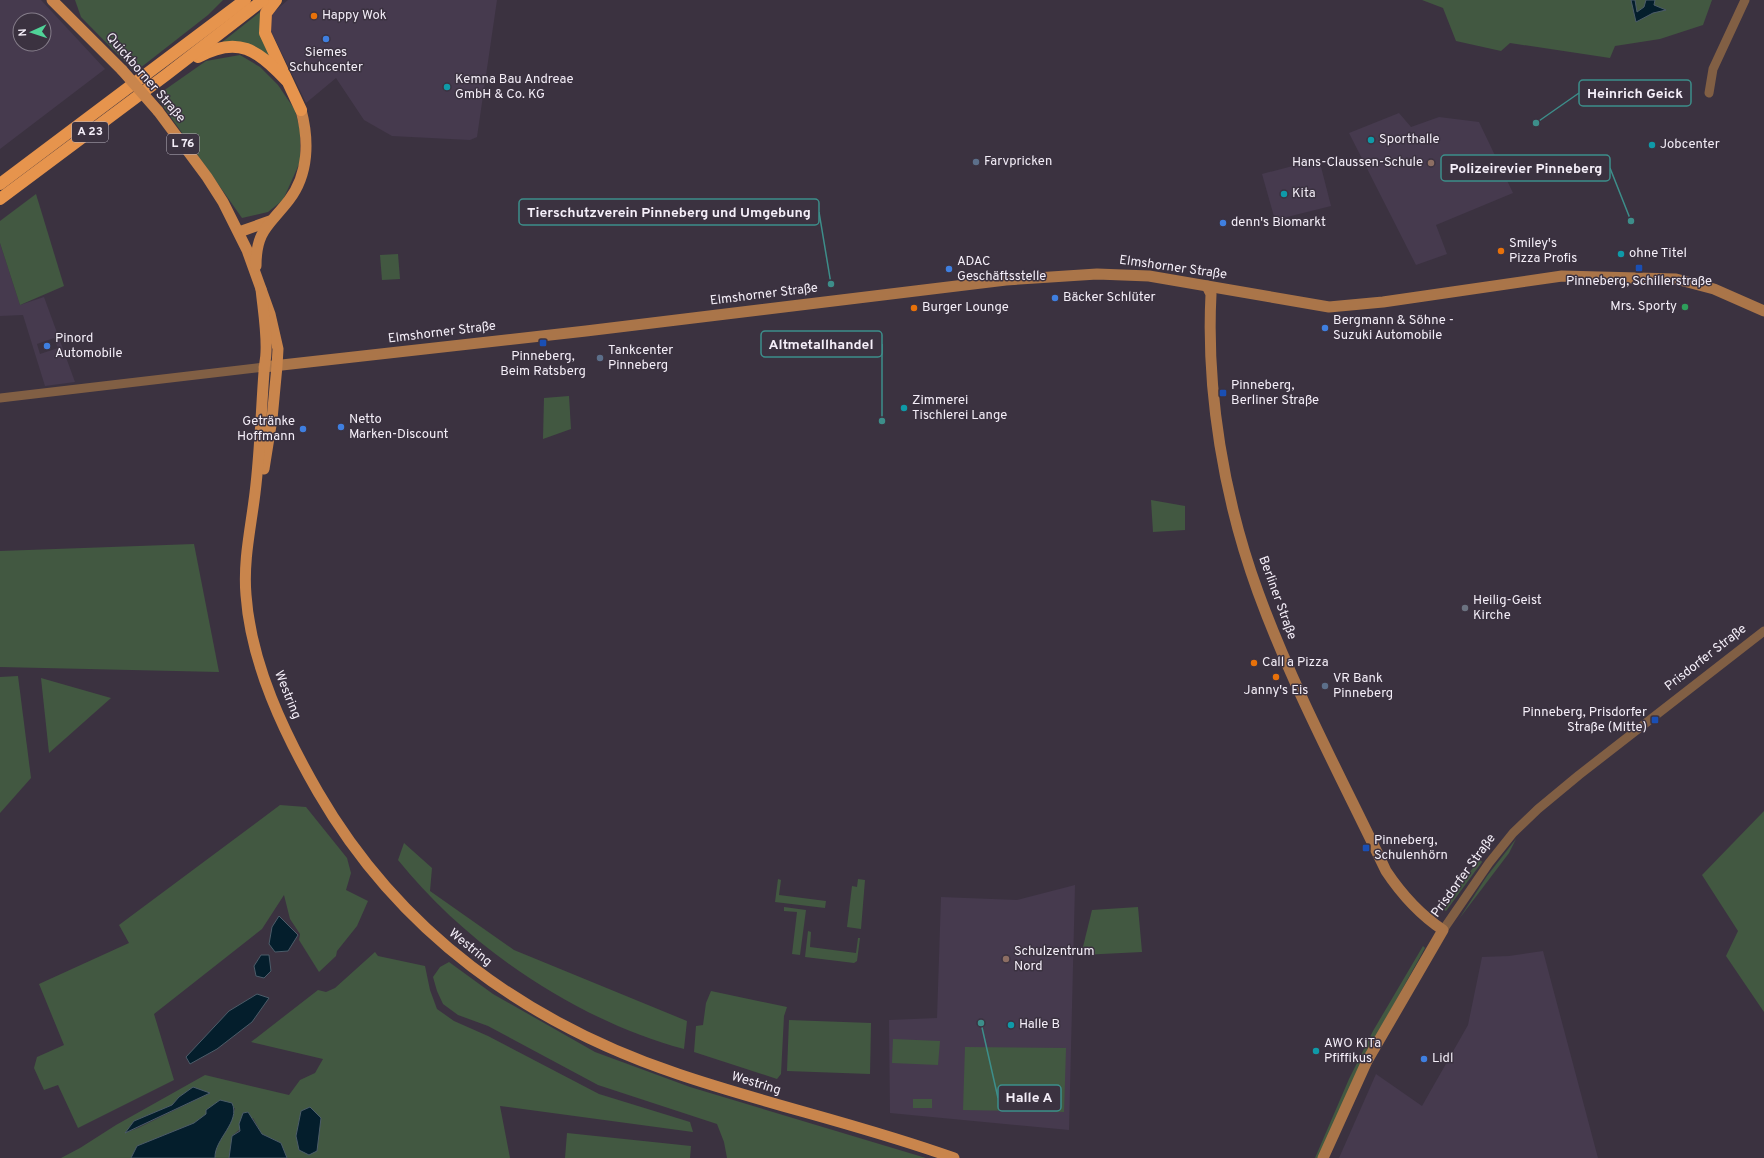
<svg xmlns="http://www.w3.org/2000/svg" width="1764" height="1158" viewBox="0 0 1764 1158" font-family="Overpass,sans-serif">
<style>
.built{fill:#463a4e;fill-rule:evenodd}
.green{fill:#425841;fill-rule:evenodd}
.water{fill:#041e2c;stroke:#4c5c69}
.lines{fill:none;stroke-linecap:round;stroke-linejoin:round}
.tertiary{stroke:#815f44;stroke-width:9}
.secondary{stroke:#aa7549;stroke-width:11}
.primary{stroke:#c9854c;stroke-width:11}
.motorway{stroke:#e6944d;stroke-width:12}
.primary-bridge{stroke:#c9854c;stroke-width:11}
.food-dot{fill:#e8710a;stroke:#3b3240;stroke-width:1.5}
.shop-dot{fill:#3f7fe0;stroke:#3b3240;stroke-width:1.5}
.culture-dot{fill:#0f9aa8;stroke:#3b3240;stroke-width:1.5}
.service-dot{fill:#5c6f8a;stroke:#3b3240;stroke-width:1.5}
.education-dot{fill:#8d6e63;stroke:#3b3240;stroke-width:1.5}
.transit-dot{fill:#1a4fb4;stroke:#3b3240;stroke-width:1.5}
.leisure-dot{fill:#2e9e5b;stroke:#3b3240;stroke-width:1.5}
.worship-dot{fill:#6b7280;stroke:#3b3240;stroke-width:1.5}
.labels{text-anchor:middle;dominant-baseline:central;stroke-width:3;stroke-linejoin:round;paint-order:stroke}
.shield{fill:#3b3240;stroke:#bcb6c1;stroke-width:1}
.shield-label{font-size:12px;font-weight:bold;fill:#f4eef8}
.poi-label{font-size:13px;fill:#f4eef8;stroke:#3b3240;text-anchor:start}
.street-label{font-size:13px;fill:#f4eef8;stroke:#3b3240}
.leader{fill:none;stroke:#3d8e8a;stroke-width:1.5}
.callout-dot{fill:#3d8e8a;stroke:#3b3240;stroke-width:1.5}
.callout{fill:#3b3240;stroke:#3d8e8a;stroke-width:1.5}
.callout-label{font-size:14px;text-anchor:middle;font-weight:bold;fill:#f4eef8}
</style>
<rect width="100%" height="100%" fill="#3b3240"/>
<g class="built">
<path d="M0 0H41L105 69 0 149ZM20 20H44V44H20Z"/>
<polygon points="288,0 497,0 477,137 470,140 392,136 364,120 336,78 306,103 270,29 270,15"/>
<polygon points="1399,113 1411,127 1439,117 1479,122 1513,193 1436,225 1447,254 1416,265 1349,133"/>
<polygon points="1319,159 1331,206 1275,220 1262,174"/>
<path d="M0 243 20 305 44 297 75 382 45 386 23 315 0 316ZM54 338 58 348 40 354 37 344Z"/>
<polygon points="1075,885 1069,1130 890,1113 889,1020 937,1018 941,897 1017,900"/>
<polygon points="1543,951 1598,1158 1339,1158 1376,1074 1422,1106 1468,1025 1482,957 1509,956"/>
</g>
<g class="green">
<polygon points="75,0 223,0 208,15 135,72 81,17"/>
<polygon points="1422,0 1712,0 1703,25 1660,39 1615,46 1610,58 1510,43 1501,51 1456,41 1443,8"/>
<polygon points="260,12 260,33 270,57 221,43"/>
<polygon points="240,55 260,67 278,85 295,110 300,130 300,162 283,200 268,212 242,218 156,96 206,61"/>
<polygon points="36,194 64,286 20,305 0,243 0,221"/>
<polygon points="398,254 400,279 382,280 380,255"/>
<polygon points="569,396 571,429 543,439 544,398"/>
<polygon points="1151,500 1185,506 1185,530 1153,532"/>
<polygon points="194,544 219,672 0,667 0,551"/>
<polygon points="18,676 31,778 0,813 0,677"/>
<polygon points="41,678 111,698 49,753"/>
<polygon points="280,805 306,807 347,858 351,873 346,890 368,901 357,926 337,951 336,956 319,972 299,940 300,934 290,919 284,895 262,929 154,1014 174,1080 78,1128 58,1085 44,1090 34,1068 37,1057 64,1045 39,984 129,943 119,925"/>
<polygon points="1764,811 1764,1012 1726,956 1738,931 1702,875"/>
<polygon points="1516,839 1509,853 1459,919 1487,876"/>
<path d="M404 843 432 868 430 891 514 950 687 1021 684 1049C576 1020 468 947 398 860Z"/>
<polygon points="1480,859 1482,862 1446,911 1444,910 1465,878"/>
<polygon points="778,879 781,880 779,895 826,901 825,908 775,902"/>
<polygon points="858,879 865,880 861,929 847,927 852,886 857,887"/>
<polygon points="784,907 806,910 800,955 792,954 797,912 784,911"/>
<polygon points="1138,907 1142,952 1081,955 1092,910"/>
<polygon points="808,931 811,932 810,947 856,953 858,938 860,938 857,961 854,963 805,957"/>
<polygon points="1423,946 1425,948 1363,1060 1318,1158 1315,1158 1349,1079 1373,1031"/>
<path d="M375 952 378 956 425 966 430 990 437 1009 454 1021 488 1036 599 1094 690 1122 693 1132 500 1106 510 1158H287L281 1143 262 1134 253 1118 232 1136 229 1158H215C214 1142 231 1125 235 1108L206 1114 194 1123 137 1146 131 1158H61L80 1148 116 1125 205 1075 289 1095 300 1080 315 1073 323 1059 251 1042 318 990 326 992 335 988ZM210 1093 138 1128 125 1133 134 1121 172 1105 179 1097Z"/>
<polygon points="449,962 493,994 595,1052 690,1087 926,1158 727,1158 724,1142 717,1124 598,1085 488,1026 458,1015 443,1004 437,991 433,977 440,967"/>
<polygon points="711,991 787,1007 784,1016 781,1074 777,1079 694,1052 696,1026 703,1025 706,1003"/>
<polygon points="789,1020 871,1023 870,1074 787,1071"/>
<polygon points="893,1039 940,1041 938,1065 892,1063"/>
<polygon points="965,1047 1066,1048 1064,1112 963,1110"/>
<rect x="913" y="1099" width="19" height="9"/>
<polygon points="567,1133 691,1146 690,1158 565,1158"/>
</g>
<g class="water">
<polygon points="1631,0 1635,0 1637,12 1644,7 1646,0 1655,0 1654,5 1666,10 1653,13 1636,22"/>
<polygon points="279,916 298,935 288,951 275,952 269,944 272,927"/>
<polygon points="261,955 269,955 271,971 264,978 256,976 254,966"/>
<polygon points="257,994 269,998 252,1022 217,1049 190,1064 186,1057 229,1011"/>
<polygon points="193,1087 210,1093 125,1133 134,1121 172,1105 179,1097"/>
<path d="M220 1100 232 1103C241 1122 214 1139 215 1158H131L137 1146 194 1123 206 1114V1110Z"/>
<polygon points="310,1107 321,1118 317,1151 309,1155 299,1150 296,1136 301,1111"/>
<polygon points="248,1112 262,1134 281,1143 287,1158 229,1158 232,1136 240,1131 239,1124 243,1113"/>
</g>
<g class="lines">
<g class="tertiary">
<polyline points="1709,93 1713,69 1745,0"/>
<polyline points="0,398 264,367"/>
<polyline points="1443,930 1489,863 1513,833 1538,809 1579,775 1764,631"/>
</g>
<g class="secondary">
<path d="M1207 286 1211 294C1206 392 1224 499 1258 592 1293 688 1342 779 1386 871 1402 895 1419 914 1443 930L1367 1061 1323 1158"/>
<polyline points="264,367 586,331 1006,280 1097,274 1149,276 1329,307 1383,302 1562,276 1676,279 1714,289 1764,311"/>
</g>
<g class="primary">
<polyline points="52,0 122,70"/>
<polyline points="158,111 207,177 223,202 247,250 270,314 278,349 277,366 272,419 264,469"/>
<polyline points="239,232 270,221"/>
<path d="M256 266C256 230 269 226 289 200 309 174 309 140 301 110"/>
<path d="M261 289C263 309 267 332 266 352 266 359 264 365 264 372 261 412 260 453 255 493 251 527 243 560 246 595 251 664 284 733 318 792 399 932 526 1023 678 1074 769 1105 863 1125 954 1158"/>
</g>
<g class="motorway">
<polyline points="276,0 266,13 265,33 301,110"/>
<path d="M198 57C238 35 258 50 286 80"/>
<polyline points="0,184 245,0"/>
<polyline points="0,199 166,75 263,0"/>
</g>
<polyline class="primary-bridge" points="122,70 158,111"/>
</g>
<g class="food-dot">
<circle cx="314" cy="16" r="4"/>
<circle cx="1501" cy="251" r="4"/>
<circle cx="914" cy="308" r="4"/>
<circle cx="1254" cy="663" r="4"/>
<circle cx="1276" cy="677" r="4"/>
</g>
<g class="shop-dot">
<circle cx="326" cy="39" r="4"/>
<circle cx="1223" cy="223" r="4"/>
<circle cx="949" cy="269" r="4"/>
<circle cx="1055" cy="298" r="4"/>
<circle cx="1325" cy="328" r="4"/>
<circle cx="47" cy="346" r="4"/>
<circle cx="341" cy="427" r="4"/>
<circle cx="303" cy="429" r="4"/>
<circle cx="1424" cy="1059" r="4"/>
</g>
<g class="culture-dot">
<circle cx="447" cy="87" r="4"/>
<circle cx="1371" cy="140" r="4"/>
<circle cx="1652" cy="145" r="4"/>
<circle cx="1284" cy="194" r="4"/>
<circle cx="1621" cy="254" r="4"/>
<circle cx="904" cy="408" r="4"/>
<circle cx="1011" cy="1025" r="4"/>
<circle cx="1316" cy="1051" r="4"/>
</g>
<g class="service-dot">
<circle cx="976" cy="162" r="4"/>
<circle cx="600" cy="358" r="4"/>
<circle cx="1325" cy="686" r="4"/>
</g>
<g class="education-dot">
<circle cx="1431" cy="163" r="4"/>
<circle cx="1006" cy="959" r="4"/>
</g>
<g class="transit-dot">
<rect x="1635" y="264" width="8" height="8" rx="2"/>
<rect x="539" y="339" width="8" height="8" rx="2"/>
<rect x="1219" y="389" width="8" height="8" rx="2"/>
<rect x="1651" y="716" width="8" height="8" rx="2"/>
<rect x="1362" y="844" width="8" height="8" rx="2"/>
</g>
<circle class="leisure-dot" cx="1685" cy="307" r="4"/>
<circle class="worship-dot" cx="1465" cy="608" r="4"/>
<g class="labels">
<g class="shield">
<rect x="72" y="122" width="36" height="20" rx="3"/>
<rect x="167" y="134" width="32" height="20" rx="3"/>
</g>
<g class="shield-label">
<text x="90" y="132">A 23</text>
<text x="183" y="144">L 76</text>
</g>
<g class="poi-label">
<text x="322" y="16">Happy Wok</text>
<text x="326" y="53" text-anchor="middle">Siemes<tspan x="326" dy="15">Schuhcenter</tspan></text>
<text x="455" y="80">Kemna Bau Andreae<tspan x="455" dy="15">GmbH &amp; Co. KG</tspan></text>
<text x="1379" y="140">Sporthalle</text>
<text x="1660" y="145">Jobcenter</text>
<text x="984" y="162">Farvpricken</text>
<text x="1423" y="163" text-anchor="end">Hans-Claussen-Schule</text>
<text x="1292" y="194">Kita</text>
<text x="1231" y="223">denn's Biomarkt</text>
<text x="1509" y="244">Smiley's<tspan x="1509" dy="15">Pizza Profis</tspan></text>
<text x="1629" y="254">ohne Titel</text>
<text x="957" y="262">ADAC<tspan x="957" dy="15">Geschäftsstelle</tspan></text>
<text x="1639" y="282" text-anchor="middle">Pinneberg, Schillerstraße</text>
<text x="1063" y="298">Bäcker Schlüter</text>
<text x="1677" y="307" text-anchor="end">Mrs. Sporty</text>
<text x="922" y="308">Burger Lounge</text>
<text x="1333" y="321">Bergmann &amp; Söhne -<tspan x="1333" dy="15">Suzuki Automobile</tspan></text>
<text x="55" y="339">Pinord<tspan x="55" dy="15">Automobile</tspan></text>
<text x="608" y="351">Tankcenter<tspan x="608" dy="15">Pinneberg</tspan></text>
<text x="543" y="357" text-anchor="middle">Pinneberg,<tspan x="543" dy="15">Beim Ratsberg</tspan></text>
<text x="1231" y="386">Pinneberg,<tspan x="1231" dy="15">Berliner Straße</tspan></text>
<text x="912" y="401">Zimmerei<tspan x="912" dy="15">Tischlerei Lange</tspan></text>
<text x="349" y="420">Netto<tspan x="349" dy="15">Marken-Discount</tspan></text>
<text x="295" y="422" text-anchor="end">Getränke<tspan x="295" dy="15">Hoffmann</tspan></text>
<text x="1473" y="601">Heilig-Geist<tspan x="1473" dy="15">Kirche</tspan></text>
<text x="1262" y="663">Call a Pizza</text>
<text x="1333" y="679">VR Bank<tspan x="1333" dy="15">Pinneberg</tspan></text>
<text x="1276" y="691" text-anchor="middle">Janny's Eis</text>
<text x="1647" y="713" text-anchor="end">Pinneberg, Prisdorfer<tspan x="1647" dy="15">Straße (Mitte)</tspan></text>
<text x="1374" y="841">Pinneberg,<tspan x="1374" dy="15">Schulenhörn</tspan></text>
<text x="1014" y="952">Schulzentrum<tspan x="1014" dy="15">Nord</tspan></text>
<text x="1019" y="1025">Halle B</text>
<text x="1324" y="1044">AWO KiTa<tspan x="1324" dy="15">Pfiffikus</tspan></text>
<text x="1432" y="1059">Lidl</text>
</g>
<g class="street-label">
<text transform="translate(145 78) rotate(49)">Quickborner Straße</text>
<text transform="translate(1173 268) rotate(8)">Elmshorner Straße</text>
<text transform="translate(764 295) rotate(-7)">Elmshorner Straße</text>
<text transform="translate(442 333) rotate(-7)">Elmshorner Straße</text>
<text transform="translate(1277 598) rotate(70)">Berliner Straße</text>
<text transform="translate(1706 658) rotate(-38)">Prisdorfer Straße</text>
<text transform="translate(287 695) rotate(68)">Westring</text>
<text transform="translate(1464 876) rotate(-54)">Prisdorfer Straße</text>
<text transform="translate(470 948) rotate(39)">Westring</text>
<text transform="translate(756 1084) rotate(17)">Westring</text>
</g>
</g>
<path class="leader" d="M1536 123L1579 93M1631 221L1610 168M831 284L819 212M882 421L882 344M981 1023L998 1098"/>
<g class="callout-dot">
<circle cx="1536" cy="123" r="4"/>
<circle cx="1631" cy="221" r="4"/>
<circle cx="831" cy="284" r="4"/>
<circle cx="882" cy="421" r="4"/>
<circle cx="981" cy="1023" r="4"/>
</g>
<g class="callout">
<rect x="1579" y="80" width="112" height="26" rx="4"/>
<rect x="1441" y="155" width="169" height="26" rx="4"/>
<rect x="519" y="199" width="300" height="26" rx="4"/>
<rect x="761" y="331" width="121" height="26" rx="4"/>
<rect x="998" y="1085" width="63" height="26" rx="4"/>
</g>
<g class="callout-label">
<text x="1635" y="98">Heinrich Geick</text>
<text x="1526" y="173">Polizeirevier Pinneberg</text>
<text x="669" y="217">Tierschutzverein Pinneberg und Umgebung</text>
<text x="821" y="349">Altmetallhandel</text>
<text x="1029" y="1102">Halle A</text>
</g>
<g transform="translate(32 32) rotate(267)"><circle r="19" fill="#3b3240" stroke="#857d8a"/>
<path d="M0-3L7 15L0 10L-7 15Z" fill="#50d398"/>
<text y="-6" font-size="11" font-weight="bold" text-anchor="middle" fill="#f4eef8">N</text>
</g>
</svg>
